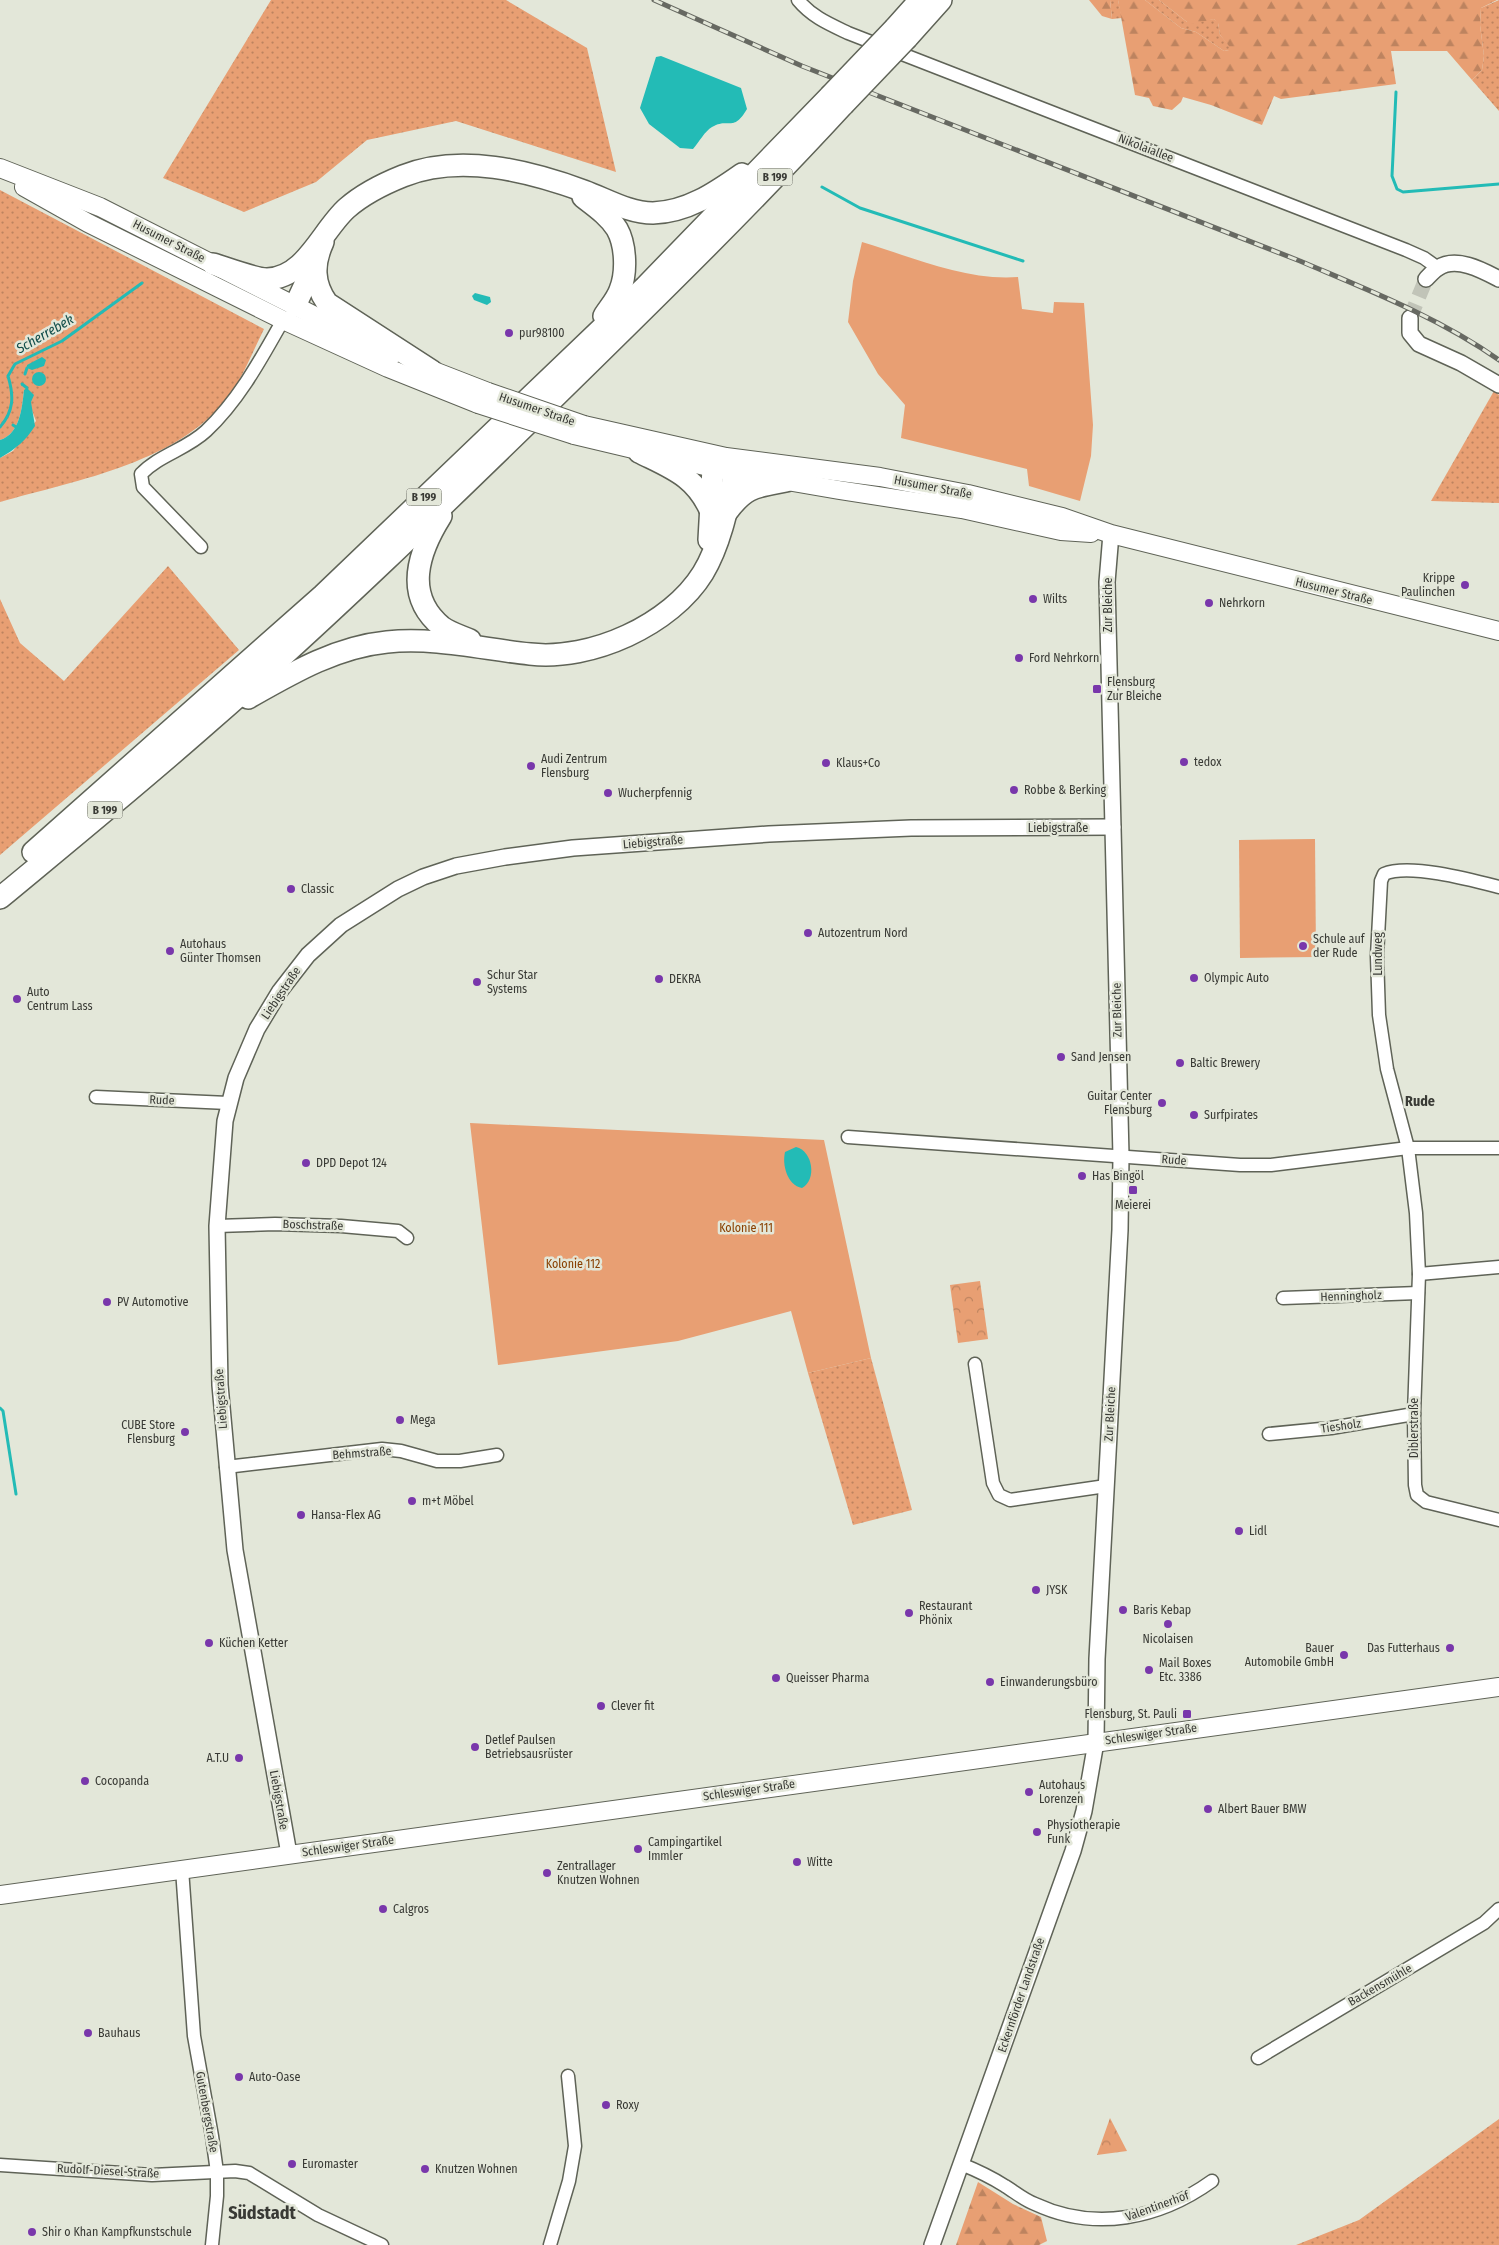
<svg xmlns="http://www.w3.org/2000/svg" width="1499" height="2245" viewBox="0 0 1499 2245" font-family="'Fira Sans Condensed',sans-serif">
<style>
.grass{fill:url(#grass-dots)}
.forest{fill:url(#forest-firs)}
.park{fill:url(#park-crowns)}
.garden{fill:#e89f73}
.water{fill:#23bbb6}
.lines{fill:none;stroke-linecap:round;stroke-linejoin:round}
.stream{stroke:#23bbb6;stroke-width:3}
.tertiary-tunnel{stroke:#c1c4b8;stroke-width:15;stroke-dasharray:15 8;stroke-linecap:butt}
.minor-casing{stroke:#5f6357;stroke-width:15}
.tertiary-casing{stroke:#5f6357;stroke-width:18}
.secondary-casing{stroke:#5f6357;stroke-width:20}
.trunk-casing{stroke:#5f6357;stroke-width:24}
.minor{stroke:#fff;stroke-width:12}
.tertiary{stroke:#fff;stroke-width:15}
.secondary{stroke:#fff;stroke-width:18}
.trunk{stroke:#fff;stroke-width:21}
.rail-casing{stroke:#676962;stroke-width:5}
.rail{stroke:#e3e7d9;stroke-width:3;stroke-dasharray:9;stroke-linecap:butt}
.secondary-bridge-casing{stroke:#5f6357;stroke-width:20;stroke-linecap:butt}
.trunk-bridge-casing{stroke:#5f6357;stroke-width:24;stroke-linecap:butt}
.secondary-bridge{stroke:#fff;stroke-width:18}
.trunk-bridge{stroke:#fff;stroke-width:21}
.poi-dot{fill:#7937ab;stroke:#e3e7d9;stroke-width:2}
.labels{text-anchor:middle;dominant-baseline:central;stroke-width:5;stroke-linejoin:round;paint-order:stroke}
.shield{fill:#e3e7d9;stroke:#6c6e66;stroke-width:1}
.shield-label{font-size:11px;font-weight:bold;fill:#393a35}
.street-label{font-size:12px;fill:#393a35;stroke:#e3e7d9}
.poi-label{font-size:12px;fill:#393a35;stroke:#e3e7d9;text-anchor:start}
.park-label{font-size:12px;fill:#894001;stroke:#e3e7d9}
.water-label{font-size:14px;font-style:italic;fill:#124e4b;stroke:#e3e7d9}
.neighbourhood-label{font-size:14px;font-weight:bold;fill:#393a35;stroke:#e3e7d9}
.district-label{font-size:18px;font-weight:bold;fill:#393a35;stroke:#e3e7d9}
</style>
<defs>
<pattern id="grass-dots" width="8" height="8" patternUnits="userSpaceOnUse" patternTransform="scale(1.25)"><rect width="8" height="8" fill="#e89f73"/><path d="M2 2h.1M6 6h.1" fill="none" stroke="#bd835f" stroke-width="1.8" stroke-linecap="round"/></pattern>
<pattern id="forest-firs" width="22" height="20" patternUnits="userSpaceOnUse" patternTransform="scale(1.25)"><rect width="22" height="20" fill="#e89f73"/><path d="M5 1l3.5 6h-7zM16 11l3.5 6h-7z" fill="#bd835f"/></pattern>
<pattern id="park-crowns" width="20" height="18" patternUnits="userSpaceOnUse" patternTransform="scale(1.25)"><rect width="20" height="18" fill="#e89f73"/><path d="M2 6a3 3 0 1 1 6 0M12 15a3 3 0 1 1 6 0" fill="none" stroke="#bd835f"/></pattern>
</defs>
<rect width="100%" height="100%" fill="#e3e7d9"/>
<g class="grass">
<polygon points="271,0 506,0 587,48 616,172 456,121 367,140 316,182 244,212 163,178"/>
<polygon points="1110,0 1118,0 1122,18 1112,19"/>
<polygon points="1145,0 1159,0 1187,22 1214,19 1218,22 1220,35 1229,45 1229,50 1224,51 1196,32 1181,28"/>
<polygon points="1499,0 1499,111 1472,80 1482,70 1484,56 1480,25 1481,8"/>
<path d="M0 190 264 329C254 349 245 372 233 390 185 462 77 480 0 502V458L13 451 36 421 24 390C22 408 20 434 0 440Z"/>
<polygon points="1494,391 1499,395 1499,503 1431,501"/>
<polygon points="168,566 239,650 0,855 0,599 20,643 64,681"/>
<polygon points="871,1358 912,1510 853,1525 808,1373"/>
<polygon points="1499,2119 1499,2245 1296,2245 1359,2220"/>
</g>
<g class="forest">
<polygon points="1089,0 1110,0 1112,19 1102,16"/>
<polygon points="1118,0 1145,0 1181,28 1196,32 1224,51 1229,50 1229,46 1220,35 1218,23 1214,19 1192,24 1187,22 1159,0 1497,0 1481,8 1480,25 1484,56 1482,70 1472,80 1447,51 1391,51 1396,84 1281,99 1274,96 1262,125 1211,105 1183,97 1181,102 1172,110 1153,106 1149,98 1135,95"/>
<polygon points="978,2182 1013,2204 1041,2217 1047,2241 1039,2245 956,2245"/>
</g>
<g class="park">
<polygon points="980,1281 988,1339 958,1343 950,1285"/>
<polygon points="1110,2118 1127,2151 1097,2155"/>
</g>
<g class="garden">
<path d="M862 242C912 257 965 281 1018 277L1022 309 1053 313 1054 302 1084 303 1093 425 1091 456 1080 501 1029 486 1027 469 901 438 905 405 878 374 848 322 853 281Z"/>
<polygon points="1315,839 1316,957 1240,958 1239,840"/>
<polygon points="470,1123 824,1140 871,1358 808,1373 791,1311 678,1341 498,1365"/>
</g>
<g class="water">
<path d="M661 56 741 88 747 109C733 133 729 117 712 127 705 131 699 142 693 149L680 148 649 124 640 108 656 57Z"/>
<polygon points="475,293 490,297 491,302 487,305 474,300 472,296"/>
<polygon points="42,357 46,360 44,366 32,370 27,368 27,365"/>
<circle cx="39" cy="379" r="7"/>
<path d="M27 388 34 395 31 402 35 426C26 440 16 449 0 458V440C20 434 22 408 24 390Z"/>
<path d="M796 1147C813 1151 817 1180 802 1188 787 1185 782 1165 785 1152Z"/>
</g>
<g class="lines">
<g class="stream">
<polyline points="1396,92 1392,176 1397,189 1403,192 1499,184"/>
<polyline points="822,187 860,208 1023,261"/>
<polyline points="25,374 27,368"/>
<polyline points="22,384 27,388"/>
<polyline points="13,425 16,427"/>
<path d="M0 427C14 411 14 396 8 376L15 364 62 341 142 283"/>
<polyline points="0,1408 3,1411 16,1494"/>
</g>
<polyline class="tertiary-tunnel" points="1410,318 1426,279"/>
<defs>
<g id="minor">
<path d="M798 0C812 17 829 24 848 33L1406 250 1424 258 1438 268"/>
<path d="M201 547 143 487 141 474C159 455 187 449 206 431 239 400 261 359 283 320"/>
<path d="M1499 887C1472 880 1409 863 1384 874L1381 881 1377 956 1379 1015 1387 1069 1408 1148 1416 1213 1419 1274 1414 1414 1415 1485 1417 1495 1426 1502 1499 1520"/>
<polyline points="96,1097 228,1103"/>
<polyline points="848,1137 1240,1165 1271,1165 1408,1148 1499,1148"/>
<polyline points="217,1226 275,1224 341,1226 398,1231 407,1238"/>
<polyline points="1419,1274 1499,1267"/>
<polyline points="1283,1298 1418,1293"/>
<polyline points="975,1364 993,1483 999,1495 1010,1500 1106,1486"/>
<polyline points="1269,1434 1331,1428 1414,1414"/>
<polyline points="226,1467 382,1449 401,1451 437,1461 460,1461 497,1455"/>
<polyline points="182,1869 194,2036 212,2136 217,2172 217,2196 212,2245"/>
<polyline points="1258,2058 1484,1923 1499,1909"/>
<path d="M961 2164C976 2170 991 2177 1005 2186 1015 2192 1024 2200 1035 2204 1095 2232 1159 2219 1212 2181"/>
<polyline points="0,2165 152,2175 235,2171 249,2173 318,2215 382,2245"/>
<polyline points="550,2245 569,2181 575,2146 568,2076"/>
</g>
<g id="tertiary">
<path d="M1426 279C1429 276 1433 271 1438 268 1456 256 1482 270 1499 279"/>
<polyline points="1410,318 1410,333 1419,344 1461,363 1499,385"/>
<polyline points="289,1854 235,1550 220,1385 217,1226 225,1121 236,1078 257,1029 280,991 308,955 341,925 398,889 423,877 456,866 505,857 573,848 769,834 911,828 1113,827"/>
<polyline points="932,2245 1073,1851 1084,1811 1096,1742 1097,1659 1120,1230 1121,1156 1107,582 1111,534"/>
</g>
<g id="secondary">
<polyline points="0,168 100,207 392,355"/>
<polyline points="24,187 88,223 283,320 388,368 478,404"/>
<polyline points="421,366 488,392"/>
<polyline points="584,425 726,457 880,477 968,494 1062,517 1111,534 1499,631"/>
<polyline points="574,435 713,468 839,490 962,509 1061,531 1091,533"/>
<polyline points="0,1895 1499,1687"/>
</g>
<g id="trunk">
<polyline points="895,28 920,0"/>
<polyline points="907,38 941,0"/>
<path d="M583 197C596 207 609 216 617 229 626 245 627 273 620 290 617 299 609 308 604 316"/>
<path d="M323 242C313 264 313 283 327 303L432 371"/>
<path d="M213 264C226 268 255 279 267 279 306 278 322 230 347 208 363 194 383 184 403 176 460 153 529 171 584 191 606 199 629 213 653 213 687 212 715 193 742 174"/>
<polyline points="295,306 315,263"/>
<path d="M639 452C671 468 696 476 711 512"/>
<path d="M726 513C746 486 755 487 786 481"/>
<path d="M441 516C419 551 403 595 442 627 450 633 461 636 470 640"/>
<polyline points="709,540 713,468"/>
<path d="M248 698C292 673 336 647 387 642 435 637 482 649 530 654 591 661 671 625 703 573 721 543 728 505 735 472"/>
<polyline points="33,852 323,595 645,287 830,96"/>
<path d="M0 898C70 840 141 782 209 722 329 617 443 506 557 395 654 300 751 205 843 105"/>
</g>
</defs>
<use href="#minor" class="minor-casing"/>
<use href="#tertiary" class="tertiary-casing"/>
<use href="#secondary" class="secondary-casing"/>
<use href="#trunk" class="trunk-casing"/>
<use href="#minor" class="minor"/>
<use href="#tertiary" class="tertiary"/>
<use href="#secondary" class="secondary"/>
<use href="#trunk" class="trunk"/>
<defs>
<path id="rail" d="M654 0 802 66 1300 261C1368 290 1438 317 1499 360"/>
</defs>
<use href="#rail" class="rail-casing"/>
<use href="#rail" class="rail"/>
<defs>
<g id="secondary-bridge">
<polyline points="488,392 584,425"/>
<polyline points="478,404 574,435"/>
</g>
<g id="trunk-bridge">
<polyline points="830,96 895,28"/>
<polyline points="843,105 907,38"/>
</g>
</defs>
<use href="#secondary-bridge" class="secondary-bridge-casing"/>
<use href="#trunk-bridge" class="trunk-bridge-casing"/>
<use href="#secondary-bridge" class="secondary-bridge"/>
<use href="#trunk-bridge" class="trunk-bridge"/>
</g>
<g class="poi-dot">
<circle cx="509" cy="333" r="5"/>
<circle cx="1465" cy="585" r="5"/>
<circle cx="1033" cy="599" r="5"/>
<circle cx="1209" cy="603" r="5"/>
<circle cx="1019" cy="658" r="5"/>
<rect x="1092" y="684" width="10" height="10" rx="2.5"/>
<circle cx="1184" cy="762" r="5"/>
<circle cx="826" cy="763" r="5"/>
<circle cx="531" cy="766" r="5"/>
<circle cx="1014" cy="790" r="5"/>
<circle cx="608" cy="793" r="5"/>
<circle cx="291" cy="889" r="5"/>
<circle cx="808" cy="933" r="5"/>
<circle cx="1303" cy="946" r="5"/>
<circle cx="170" cy="951" r="5"/>
<circle cx="1194" cy="978" r="5"/>
<circle cx="659" cy="979" r="5"/>
<circle cx="477" cy="982" r="5"/>
<circle cx="17" cy="999" r="5"/>
<circle cx="1061" cy="1057" r="5"/>
<circle cx="1180" cy="1063" r="5"/>
<circle cx="1162" cy="1103" r="5"/>
<circle cx="1194" cy="1115" r="5"/>
<circle cx="306" cy="1163" r="5"/>
<circle cx="1082" cy="1176" r="5"/>
<rect x="1128" y="1185" width="10" height="10" rx="2.5"/>
<circle cx="107" cy="1302" r="5"/>
<circle cx="400" cy="1420" r="5"/>
<circle cx="185" cy="1432" r="5"/>
<circle cx="412" cy="1501" r="5"/>
<circle cx="301" cy="1515" r="5"/>
<circle cx="1239" cy="1531" r="5"/>
<circle cx="1036" cy="1590" r="5"/>
<circle cx="1123" cy="1610" r="5"/>
<circle cx="909" cy="1613" r="5"/>
<circle cx="1168" cy="1624" r="5"/>
<circle cx="209" cy="1643" r="5"/>
<circle cx="1450" cy="1648" r="5"/>
<circle cx="1344" cy="1655" r="5"/>
<circle cx="1149" cy="1670" r="5"/>
<circle cx="776" cy="1678" r="5"/>
<circle cx="990" cy="1682" r="5"/>
<circle cx="601" cy="1706" r="5"/>
<rect x="1182" y="1709" width="10" height="10" rx="2.5"/>
<circle cx="475" cy="1747" r="5"/>
<circle cx="239" cy="1758" r="5"/>
<circle cx="85" cy="1781" r="5"/>
<circle cx="1029" cy="1792" r="5"/>
<circle cx="1208" cy="1809" r="5"/>
<circle cx="1037" cy="1832" r="5"/>
<circle cx="638" cy="1849" r="5"/>
<circle cx="797" cy="1862" r="5"/>
<circle cx="547" cy="1873" r="5"/>
<circle cx="383" cy="1909" r="5"/>
<circle cx="88" cy="2033" r="5"/>
<circle cx="239" cy="2077" r="5"/>
<circle cx="606" cy="2105" r="5"/>
<circle cx="292" cy="2164" r="5"/>
<circle cx="425" cy="2169" r="5"/>
<circle cx="32" cy="2232" r="5"/>
</g>
<g class="labels">
<g class="shield">
<rect x="757.5" y="168.5" width="35" height="17" rx="4"/>
<rect x="406.5" y="488.5" width="35" height="17" rx="4"/>
<rect x="87.5" y="801.5" width="35" height="17" rx="4"/>
</g>
<g class="shield-label">
<text x="775" y="177">B 199</text>
<text x="424" y="497">B 199</text>
<text x="105" y="810">B 199</text>
</g>
<g class="street-label">
<text transform="translate(1146 148) rotate(21)">Nikolaiallee</text>
<text transform="translate(169 241) rotate(27)">Husumer Straße</text>
<text transform="translate(537 409) rotate(19)">Husumer Straße</text>
<text transform="translate(933 487) rotate(11)">Husumer Straße</text>
<text transform="translate(1334 591) rotate(14)">Husumer Straße</text>
<text transform="translate(1108 605) rotate(-90)">Zur Bleiche</text>
<text x="1058" y="828">Liebigstraße</text>
<text transform="translate(653 842) rotate(-5)">Liebigstraße</text>
<text transform="translate(1378 954) rotate(-90)">Lundweg</text>
<text transform="translate(281 993) rotate(-56)">Liebigstraße</text>
<text transform="translate(1117 1010) rotate(-91)">Zur Bleiche</text>
<text transform="translate(162 1100) rotate(2)">Rude</text>
<text transform="translate(1174 1160) rotate(4)">Rude</text>
<text transform="translate(313 1225) rotate(2)">Boschstraße</text>
<text transform="translate(1351 1296) rotate(-2)">Henningholz</text>
<text transform="translate(221 1399) rotate(-94)">Liebigstraße</text>
<text transform="translate(1110 1414) rotate(-87)">Zur Bleiche</text>
<text transform="translate(1341 1426) rotate(-8)">Tiesholz</text>
<text transform="translate(1414 1428) rotate(-90)">Diblerstraße</text>
<text transform="translate(362 1453) rotate(-4)">Behmstraße</text>
<text transform="translate(1151 1734) rotate(-8)">Schleswiger Straße</text>
<text transform="translate(749 1790) rotate(-8)">Schleswiger Straße</text>
<text transform="translate(279 1800) rotate(80)">Liebigstraße</text>
<text transform="translate(348 1846) rotate(-8)">Schleswiger Straße</text>
<text transform="translate(1380 1985) rotate(-30)">Backensmühle</text>
<text transform="translate(1021 1995) rotate(-71)">Eckernförder Landstraße</text>
<text transform="translate(207 2112) rotate(80)">Gutenbergstraße</text>
<text transform="translate(108 2171) rotate(3)">Rudolf-Diesel-Straße</text>
<text transform="translate(1157 2206) rotate(-20)">Valentinerhof</text>
</g>
<g class="poi-label">
<text x="519" y="333">pur98100</text>
<text x="1455" y="578" text-anchor="end">Krippe<tspan x="1455" dy="14">Paulinchen</tspan></text>
<text x="1043" y="599">Wilts</text>
<text x="1219" y="603">Nehrkorn</text>
<text x="1029" y="658">Ford Nehrkorn</text>
<text x="1107" y="682">Flensburg<tspan x="1107" dy="14">Zur Bleiche</tspan></text>
<text x="541" y="759">Audi Zentrum<tspan x="541" dy="14">Flensburg</tspan></text>
<text x="1194" y="762">tedox</text>
<text x="836" y="763">Klaus+Co</text>
<text x="1024" y="790">Robbe &amp; Berking</text>
<text x="618" y="793">Wucherpfennig</text>
<text x="301" y="889">Classic</text>
<text x="818" y="933">Autozentrum Nord</text>
<text x="1313" y="939">Schule auf<tspan x="1313" dy="14">der Rude</tspan></text>
<text x="180" y="944">Autohaus<tspan x="180" dy="14">Günter Thomsen</tspan></text>
<text x="487" y="975">Schur Star<tspan x="487" dy="14">Systems</tspan></text>
<text x="1204" y="978">Olympic Auto</text>
<text x="669" y="979">DEKRA</text>
<text x="27" y="992">Auto<tspan x="27" dy="14">Centrum Lass</tspan></text>
<text x="1071" y="1057">Sand Jensen</text>
<text x="1190" y="1063">Baltic Brewery</text>
<text x="1152" y="1096" text-anchor="end">Guitar Center<tspan x="1152" dy="14">Flensburg</tspan></text>
<text x="1204" y="1115">Surfpirates</text>
<text x="316" y="1163">DPD Depot 124</text>
<text x="1092" y="1176">Has Bingöl</text>
<text x="1133" y="1205" text-anchor="middle">Meierei</text>
<text x="117" y="1302">PV Automotive</text>
<text x="410" y="1420">Mega</text>
<text x="175" y="1425" text-anchor="end">CUBE Store<tspan x="175" dy="14">Flensburg</tspan></text>
<text x="422" y="1501">m+t Möbel</text>
<text x="311" y="1515">Hansa-Flex AG</text>
<text x="1249" y="1531">Lidl</text>
<text x="1046" y="1590">JYSK</text>
<text x="919" y="1606">Restaurant<tspan x="919" dy="14">Phönix</tspan></text>
<text x="1133" y="1610">Baris Kebap</text>
<text x="1168" y="1639" text-anchor="middle">Nicolaisen</text>
<text x="219" y="1643">Küchen Ketter</text>
<text x="1334" y="1648" text-anchor="end">Bauer<tspan x="1334" dy="14">Automobile GmbH</tspan></text>
<text x="1440" y="1648" text-anchor="end">Das Futterhaus</text>
<text x="1159" y="1663">Mail Boxes<tspan x="1159" dy="14">Etc. 3386</tspan></text>
<text x="786" y="1678">Queisser Pharma</text>
<text x="1000" y="1682">Einwanderungsbüro</text>
<text x="611" y="1706">Clever fit</text>
<text x="1177" y="1714" text-anchor="end">Flensburg, St. Pauli</text>
<text x="485" y="1740">Detlef Paulsen<tspan x="485" dy="14">Betriebsausrüster</tspan></text>
<text x="229" y="1758" text-anchor="end">A.T.U</text>
<text x="95" y="1781">Cocopanda</text>
<text x="1039" y="1785">Autohaus<tspan x="1039" dy="14">Lorenzen</tspan></text>
<text x="1218" y="1809">Albert Bauer BMW</text>
<text x="1047" y="1825">Physiotherapie<tspan x="1047" dy="14">Funk</tspan></text>
<text x="648" y="1842">Campingartikel<tspan x="648" dy="14">Immler</tspan></text>
<text x="807" y="1862">Witte</text>
<text x="557" y="1866">Zentrallager<tspan x="557" dy="14">Knutzen Wohnen</tspan></text>
<text x="393" y="1909">Calgros</text>
<text x="98" y="2033">Bauhaus</text>
<text x="249" y="2077">Auto-Oase</text>
<text x="616" y="2105">Roxy</text>
<text x="302" y="2164">Euromaster</text>
<text x="435" y="2169">Knutzen Wohnen</text>
<text x="42" y="2232">Shir o Khan Kampfkunstschule</text>
</g>
<g class="park-label">
<text x="746" y="1228">Kolonie 111</text>
<text x="573" y="1264">Kolonie 112</text>
</g>
<g class="water-label">
<text transform="translate(45 334) rotate(-30)">Scherrebek</text>
</g>
<g class="neighbourhood-label">
<text x="1420" y="1101">Rude</text>
</g>
<g class="district-label">
<text x="262" y="2213">Südstadt</text>
</g>
</g>
</svg>
